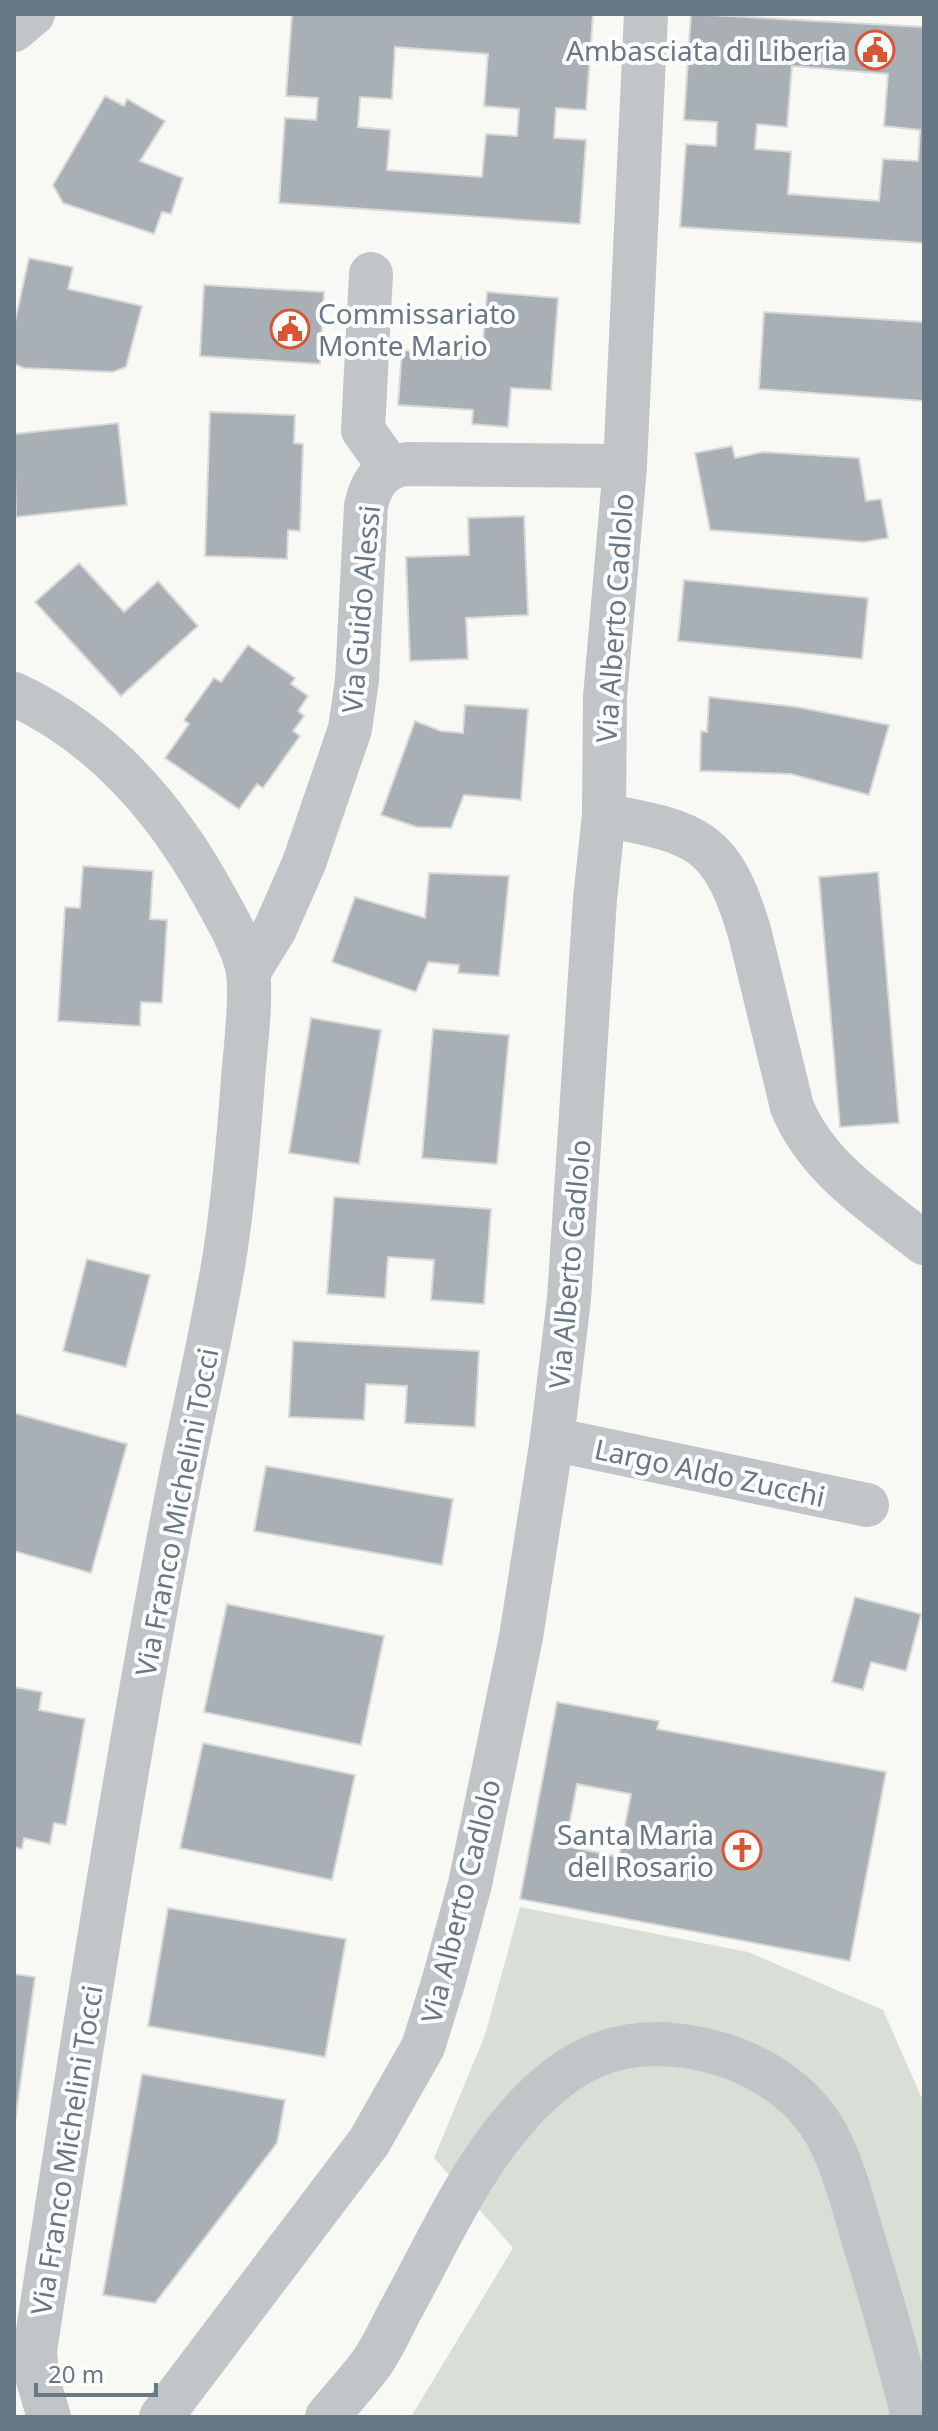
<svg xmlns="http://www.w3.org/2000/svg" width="938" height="2431" viewBox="0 0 938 2431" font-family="'Noto Sans',sans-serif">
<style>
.green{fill:#d9ded6}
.building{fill:#a8b0b5;stroke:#d9d9d7;stroke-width:2;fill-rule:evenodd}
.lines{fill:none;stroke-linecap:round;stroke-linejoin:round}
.minor{stroke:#c1c5c8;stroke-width:44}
.labels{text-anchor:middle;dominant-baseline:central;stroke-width:8;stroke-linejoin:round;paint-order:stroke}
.poi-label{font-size:28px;fill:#687884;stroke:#fff;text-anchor:end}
.street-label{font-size:28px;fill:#687884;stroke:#fff}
</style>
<rect width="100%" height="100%" fill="#f8f8f5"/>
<polygon class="green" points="520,1907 748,1952 883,2010 924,2103 924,2417 411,2417 513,2248 434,2158 485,2035"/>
<g class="building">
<path d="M292 14 593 15 586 110 556 108 554 138 586 140 580 224 279 203 285 118 316 120 318 98 286 96ZM395 47 488 54 484 106 519 109 517 136 486 134 482 177 387 170 390 130 358 127 360 97 392 99Z"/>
<path d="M691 14 924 27V243L680 227 686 144 716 146 717 122 684 120ZM792 66 888 74 884 126 920 130 918 161 883 159 879 201 788 194 791 152 755 149 757 124 787 127Z"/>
<polygon points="105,96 124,106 127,99 165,121 140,161 183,178 171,214 162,212 154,234 63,203 53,185"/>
<polygon points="29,258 73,267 68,289 142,306 126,367 113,372 24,368 14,364 14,326"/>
<polygon points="204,285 324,292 320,364 200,356"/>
<polygon points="487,292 558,298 551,390 511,388 508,427 472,424 473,410 398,405 402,350 482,356"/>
<polygon points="764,312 924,322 924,401 759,389"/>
<polygon points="210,412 295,415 294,443 303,444 300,531 288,530 287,559 205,556"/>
<polygon points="118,423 127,505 16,517 14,434"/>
<polygon points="732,446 735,458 763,452 859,458 866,501 881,499 888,538 864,542 710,530 695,453"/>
<polygon points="524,516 528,615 466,618 468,659 410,661 406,557 469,555 468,518"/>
<polygon points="79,563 124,612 158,581 198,626 121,696 35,602"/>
<polygon points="684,580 868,598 862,659 678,641"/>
<polygon points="248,645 295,678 291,684 308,696 298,711 304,716 293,731 300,736 263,788 257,784 239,809 165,758 189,724 184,720 214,678 221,682"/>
<polygon points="709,697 797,707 889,725 869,795 791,774 700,771 701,731 707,732"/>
<polygon points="465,705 528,709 521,800 464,795 451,828 417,827 381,815 415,721 441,731 463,733"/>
<polygon points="83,866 153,871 150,919 167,920 162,1003 141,1002 140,1026 58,1021 65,907 80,908"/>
<polygon points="878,872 899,1123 840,1127 819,877"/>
<polygon points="429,873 509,876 499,976 458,973 459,965 428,962 416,992 332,962 355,897 425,918"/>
<polygon points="311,1018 381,1030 359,1164 289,1153"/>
<polygon points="433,1029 509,1035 497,1164 422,1158"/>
<polygon points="334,1197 491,1209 484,1304 431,1300 434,1260 388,1257 385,1298 327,1294"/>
<polygon points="87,1259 150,1275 126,1367 63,1351"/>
<polygon points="293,1341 479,1351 475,1427 405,1423 407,1386 366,1384 364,1420 289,1417"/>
<polygon points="14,1413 127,1444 91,1573 14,1551"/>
<polygon points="266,1466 453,1499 442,1565 254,1531"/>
<polygon points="855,1597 921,1614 906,1671 871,1662 863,1690 832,1682"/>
<polygon points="227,1604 384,1636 361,1745 204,1712"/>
<polygon points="14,1687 42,1692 39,1710 85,1719 66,1825 54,1823 50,1844 24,1838 22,1849 14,1847"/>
<path d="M557 1702 659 1721 657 1729 886 1772 850 1961 520 1899ZM577 1784 631 1794 619 1857 565 1846Z"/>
<polygon points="203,1743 355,1775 332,1880 180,1848"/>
<polygon points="168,1908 346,1939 325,2057 148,2026"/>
<polygon points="14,1974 35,1977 14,2129"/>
<polygon points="142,2074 285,2100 277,2143 155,2303 103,2295"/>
</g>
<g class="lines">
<g class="minor">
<polyline points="14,30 33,14"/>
<polyline points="371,274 363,430 390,468"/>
<path d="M14 694C105 736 169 812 216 899 228 921 244 948 248 972 252 1000 245 1050 243 1079 239 1135 234 1191 226 1247 213 1332 192 1416 176 1500 122 1782 78 2067 35 2351L37 2377 49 2417"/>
<path d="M604 815C697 833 722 838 750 934L792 1107C817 1168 875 1204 924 1243"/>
<path d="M248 973 275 929 304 863 350 729 357 680 366 506C371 482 382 467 407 464L625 466"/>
<polyline points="552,1439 867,1505"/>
<polyline points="161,2417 369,2142 423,2047 443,1983 470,1884 521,1637 552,1439 569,1299 595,899 604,815 605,697 625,466 646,14"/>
<path d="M327 2417C342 2398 360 2380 373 2361 383 2346 391 2329 399 2313 433 2252 462 2185 506 2130 551 2074 601 2037 675 2045 736 2051 800 2082 829 2139 846 2173 855 2212 866 2248 883 2304 899 2360 913 2417"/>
</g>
</g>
<defs>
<symbol id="civic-ring" viewBox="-11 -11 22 22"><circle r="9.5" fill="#fff" stroke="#d95634" stroke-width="1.5"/><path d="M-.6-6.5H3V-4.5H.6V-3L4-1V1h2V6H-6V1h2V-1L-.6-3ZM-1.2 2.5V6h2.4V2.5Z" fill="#d95634"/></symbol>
<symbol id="church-ring" viewBox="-11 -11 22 22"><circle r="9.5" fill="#fff" stroke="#d95634" stroke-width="1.5"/><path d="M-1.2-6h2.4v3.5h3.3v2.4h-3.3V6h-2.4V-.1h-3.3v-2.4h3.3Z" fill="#d95634"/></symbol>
</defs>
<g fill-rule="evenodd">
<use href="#civic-ring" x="853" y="28" width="44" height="44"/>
<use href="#civic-ring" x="268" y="307" width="44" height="44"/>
<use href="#church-ring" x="720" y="1828" width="44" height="44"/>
</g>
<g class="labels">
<g class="poi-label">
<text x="847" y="50">Ambasciata di Liberia</text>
<text x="318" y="313" text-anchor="start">Commissariato<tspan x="318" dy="32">Monte Mario</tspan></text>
<text x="714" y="1834">Santa Maria<tspan x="714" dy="32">del Rosario</tspan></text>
</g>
<g class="street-label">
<text transform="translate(360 609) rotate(-85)">Via Guido Alessi</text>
<text transform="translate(614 618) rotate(-86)">Via Alberto Cadlolo</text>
<text transform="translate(569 1264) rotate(-85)">Via Alberto Cadlolo</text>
<text transform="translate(710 1472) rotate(12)">Largo Aldo Zucchi</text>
<text transform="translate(176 1512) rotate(-79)">Via Franco Michelini Tocci</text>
<text transform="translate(460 1901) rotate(-76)">Via Alberto Cadlolo</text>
<text transform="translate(66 2150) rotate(-81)">Via Franco Michelini Tocci</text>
</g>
</g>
<rect width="938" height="2431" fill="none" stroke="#687884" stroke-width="32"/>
<path d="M36 2383v12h120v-12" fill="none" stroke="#687884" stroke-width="4"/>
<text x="48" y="2383" font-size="24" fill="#687884" stroke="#ffffff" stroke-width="6" paint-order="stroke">20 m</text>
</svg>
